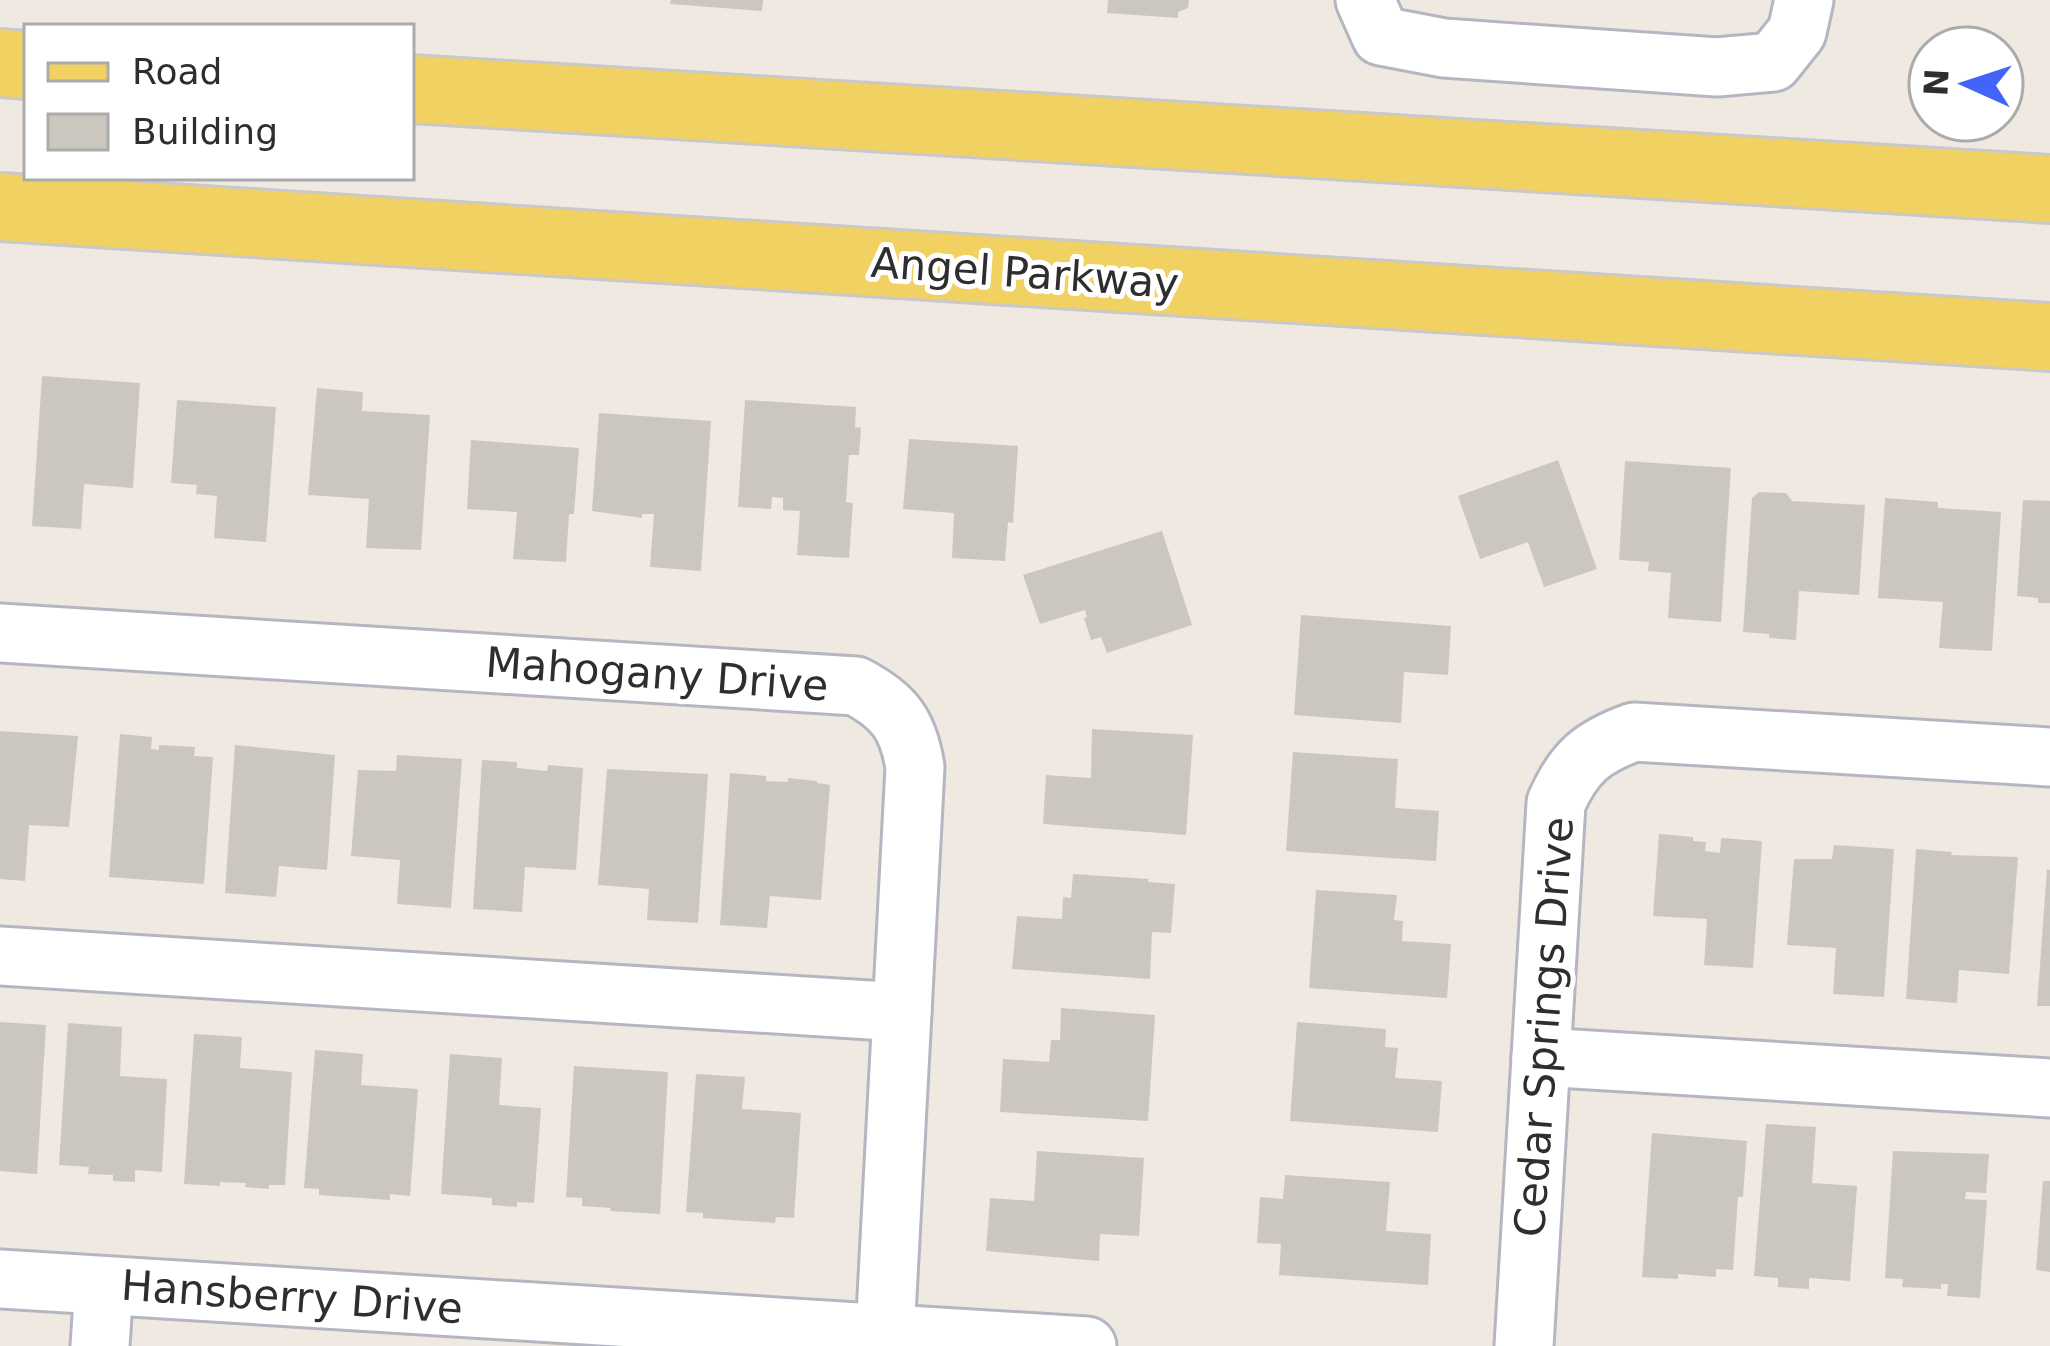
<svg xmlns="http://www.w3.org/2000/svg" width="2050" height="1346" viewBox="0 0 2050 1346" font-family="'DejaVu Sans',sans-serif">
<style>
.building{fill:#cbc7bf}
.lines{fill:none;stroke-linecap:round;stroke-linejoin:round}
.minor-casing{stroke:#b4b7c1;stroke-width:63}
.major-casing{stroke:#c9c9c9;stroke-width:72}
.minor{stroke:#fff;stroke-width:57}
.major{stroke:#f2d163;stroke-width:66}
.labels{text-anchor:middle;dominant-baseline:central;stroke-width:10;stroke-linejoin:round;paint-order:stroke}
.street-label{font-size:42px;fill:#2e2e2e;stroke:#fff}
</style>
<rect width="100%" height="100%" fill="#efe9e1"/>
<g class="building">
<polygon points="671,0 763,0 762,11 670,4"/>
<polygon points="1108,0 1189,0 1188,8 1178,12 1178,18 1107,13"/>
<polygon points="42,376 140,383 133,488 84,484 81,529 32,526"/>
<polygon points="317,388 363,392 362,411 430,415 421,550 366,548 369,499 308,495"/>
<polygon points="177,400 276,407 266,542 214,538 217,496 196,494 197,485 171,483"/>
<polygon points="745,400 856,407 855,427 861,428 859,455 849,455 846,502 853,503 849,558 797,555 800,511 783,510 783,498 772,497 771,509 738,507"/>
<polygon points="599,413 711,421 701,571 650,567 654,514 642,514 642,518 592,511"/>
<polygon points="909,439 1018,446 1013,523 1008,522 1005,561 952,558 954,513 903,509"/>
<polygon points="471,440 579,448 574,514 569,514 566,562 513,559 517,512 467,509"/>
<polygon points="1558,460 1597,569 1544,587 1528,542 1480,559 1458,496"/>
<polygon points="1625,461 1731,468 1721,622 1668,618 1671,573 1648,571 1649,562 1619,560"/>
<polygon points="1759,492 1786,493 1792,501 1865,505 1859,595 1799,591 1796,640 1769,638 1769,634 1743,632 1752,498"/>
<polygon points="1885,498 1938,502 1938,508 2001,512 1992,651 1939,648 1943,602 1878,598"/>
<polygon points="2023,500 2050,501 2050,603 2038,603 2038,598 2017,596"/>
<polygon points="1162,531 1192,625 1107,653 1101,637 1091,640 1084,618 1087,617 1085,610 1040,624 1023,575"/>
<polygon points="1301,615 1451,626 1448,675 1404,672 1401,723 1294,715"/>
<polygon points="1092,729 1193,735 1186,835 1043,824 1046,775 1091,778"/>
<polygon points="0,731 78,736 69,827 29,825 25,881 0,879"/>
<polygon points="120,734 152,737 151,749 159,750 159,745 195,747 194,756 213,757 204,884 109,877"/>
<polygon points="235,745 335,755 327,870 279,866 276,897 225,893"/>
<polygon points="1293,752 1398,759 1395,808 1439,811 1436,861 1286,851"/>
<polygon points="397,755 462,759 451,908 397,904 400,860 351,856 358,770 396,771"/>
<polygon points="482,760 517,762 517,768 547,771 548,765 583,768 576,870 525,867 522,912 473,909"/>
<polygon points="607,769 708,774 698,923 647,920 649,889 598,885"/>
<polygon points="730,773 766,776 766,781 788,782 788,778 817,781 817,783 830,785 821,900 770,896 767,928 720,925"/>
<polygon points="1659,834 1693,837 1693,841 1706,842 1705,851 1720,853 1721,838 1762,841 1753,968 1704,965 1707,919 1653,916"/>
<polygon points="1834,845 1894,849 1884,997 1833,994 1836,948 1787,945 1794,859 1832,859"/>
<polygon points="1916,849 1952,852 1951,855 2018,857 2009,974 1959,970 1957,1003 1906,999"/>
<polygon points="2047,869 2050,870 2050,1006 2037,1006"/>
<polygon points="1073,874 1149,879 1148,882 1175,884 1171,933 1152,932 1150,979 1012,969 1017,916 1062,919 1063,897 1071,898"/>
<polygon points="1316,890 1397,895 1394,920 1403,921 1402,941 1451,944 1447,998 1309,988"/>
<polygon points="1061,1008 1155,1015 1148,1121 1000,1112 1003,1059 1049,1062 1051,1040 1060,1040"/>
<polygon points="0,1022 46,1025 37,1174 0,1171"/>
<polygon points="1297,1022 1386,1029 1385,1047 1398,1048 1395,1078 1442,1081 1438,1132 1290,1121"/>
<polygon points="68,1023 122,1027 120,1076 167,1079 162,1172 135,1170 135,1182 113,1181 113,1175 88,1174 89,1167 59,1165"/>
<polygon points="194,1034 242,1037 240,1068 292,1072 285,1185 269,1185 269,1189 245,1187 246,1183 220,1182 220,1186 184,1184"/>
<polygon points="315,1050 363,1054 361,1085 418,1089 410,1196 390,1194 390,1200 319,1195 319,1189 304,1188"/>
<polygon points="450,1054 502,1058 499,1105 541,1108 534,1203 517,1202 517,1207 492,1205 492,1198 441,1194"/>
<polygon points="574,1066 668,1072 660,1214 610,1211 611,1208 582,1206 582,1198 566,1197"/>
<polygon points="696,1074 745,1077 742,1109 801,1113 794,1218 776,1217 775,1223 703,1218 703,1213 686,1212"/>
<polygon points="1766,1124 1816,1127 1812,1183 1857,1186 1850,1281 1809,1278 1809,1289 1778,1287 1778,1278 1754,1276"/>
<polygon points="1652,1133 1747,1141 1743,1197 1738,1197 1733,1270 1716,1269 1716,1277 1678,1274 1678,1279 1642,1277"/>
<polygon points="1037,1151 1144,1158 1139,1236 1100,1234 1099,1261 986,1251 990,1198 1034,1201"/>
<polygon points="1893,1151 1989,1154 1986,1193 1966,1192 1965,1199 1987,1200 1980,1298 1947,1296 1948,1284 1941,1284 1941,1289 1902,1287 1903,1279 1885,1278"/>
<polygon points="1285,1175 1390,1182 1386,1231 1431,1234 1428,1285 1279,1275 1281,1244 1257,1243 1260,1197 1283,1199"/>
<polygon points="2043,1181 2050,1181 2050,1272 2036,1270"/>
</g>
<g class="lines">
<defs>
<g id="minor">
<polyline points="1365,0 1381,36 1444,48 1717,67 1773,62 1797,32 1804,0"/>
<path d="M0 633 856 686C894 706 908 724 915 767L885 1334"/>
<polyline points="0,956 902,1012"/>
<polyline points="1541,1057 2050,1088"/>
<polyline points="0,1279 1087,1346"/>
<polyline points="100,1346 104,1286"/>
<path d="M1524 1346 1556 803C1574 762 1592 747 1634 732L2050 757"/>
</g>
<g id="major">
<polyline points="0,63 27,65"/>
<polyline points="411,89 2050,189"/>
<polyline points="0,207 2050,337"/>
</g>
</defs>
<use href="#minor" class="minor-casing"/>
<use href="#major" class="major-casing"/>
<use href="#minor" class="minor"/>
<use href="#major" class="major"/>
</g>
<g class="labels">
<g class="street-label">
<text transform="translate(1025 273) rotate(4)">Angel Parkway</text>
<text transform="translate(657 674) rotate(4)">Mahogany Drive</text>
<text transform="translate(1544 1027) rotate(-86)">Cedar Springs Drive</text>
<text transform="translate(292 1297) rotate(4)">Hansberry Drive</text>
</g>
</g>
<rect x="24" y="24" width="390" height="156" fill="#ffffff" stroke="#ababab" stroke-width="3"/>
<rect x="48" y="63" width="60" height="18" fill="#f2d163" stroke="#ababab" stroke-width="3"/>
<text x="132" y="84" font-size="36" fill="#2e2e2e">Road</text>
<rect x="48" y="114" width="60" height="36" fill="#cbc7bf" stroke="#ababab" stroke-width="3"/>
<text x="132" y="144" font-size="36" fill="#2e2e2e">Building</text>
<g transform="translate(1966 84) rotate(273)"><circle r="57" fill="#ffffff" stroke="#ababab" stroke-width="3"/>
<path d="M0-9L21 45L0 30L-21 45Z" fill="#4264fb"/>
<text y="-18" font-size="33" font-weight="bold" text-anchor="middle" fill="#2e2e2e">N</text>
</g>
</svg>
